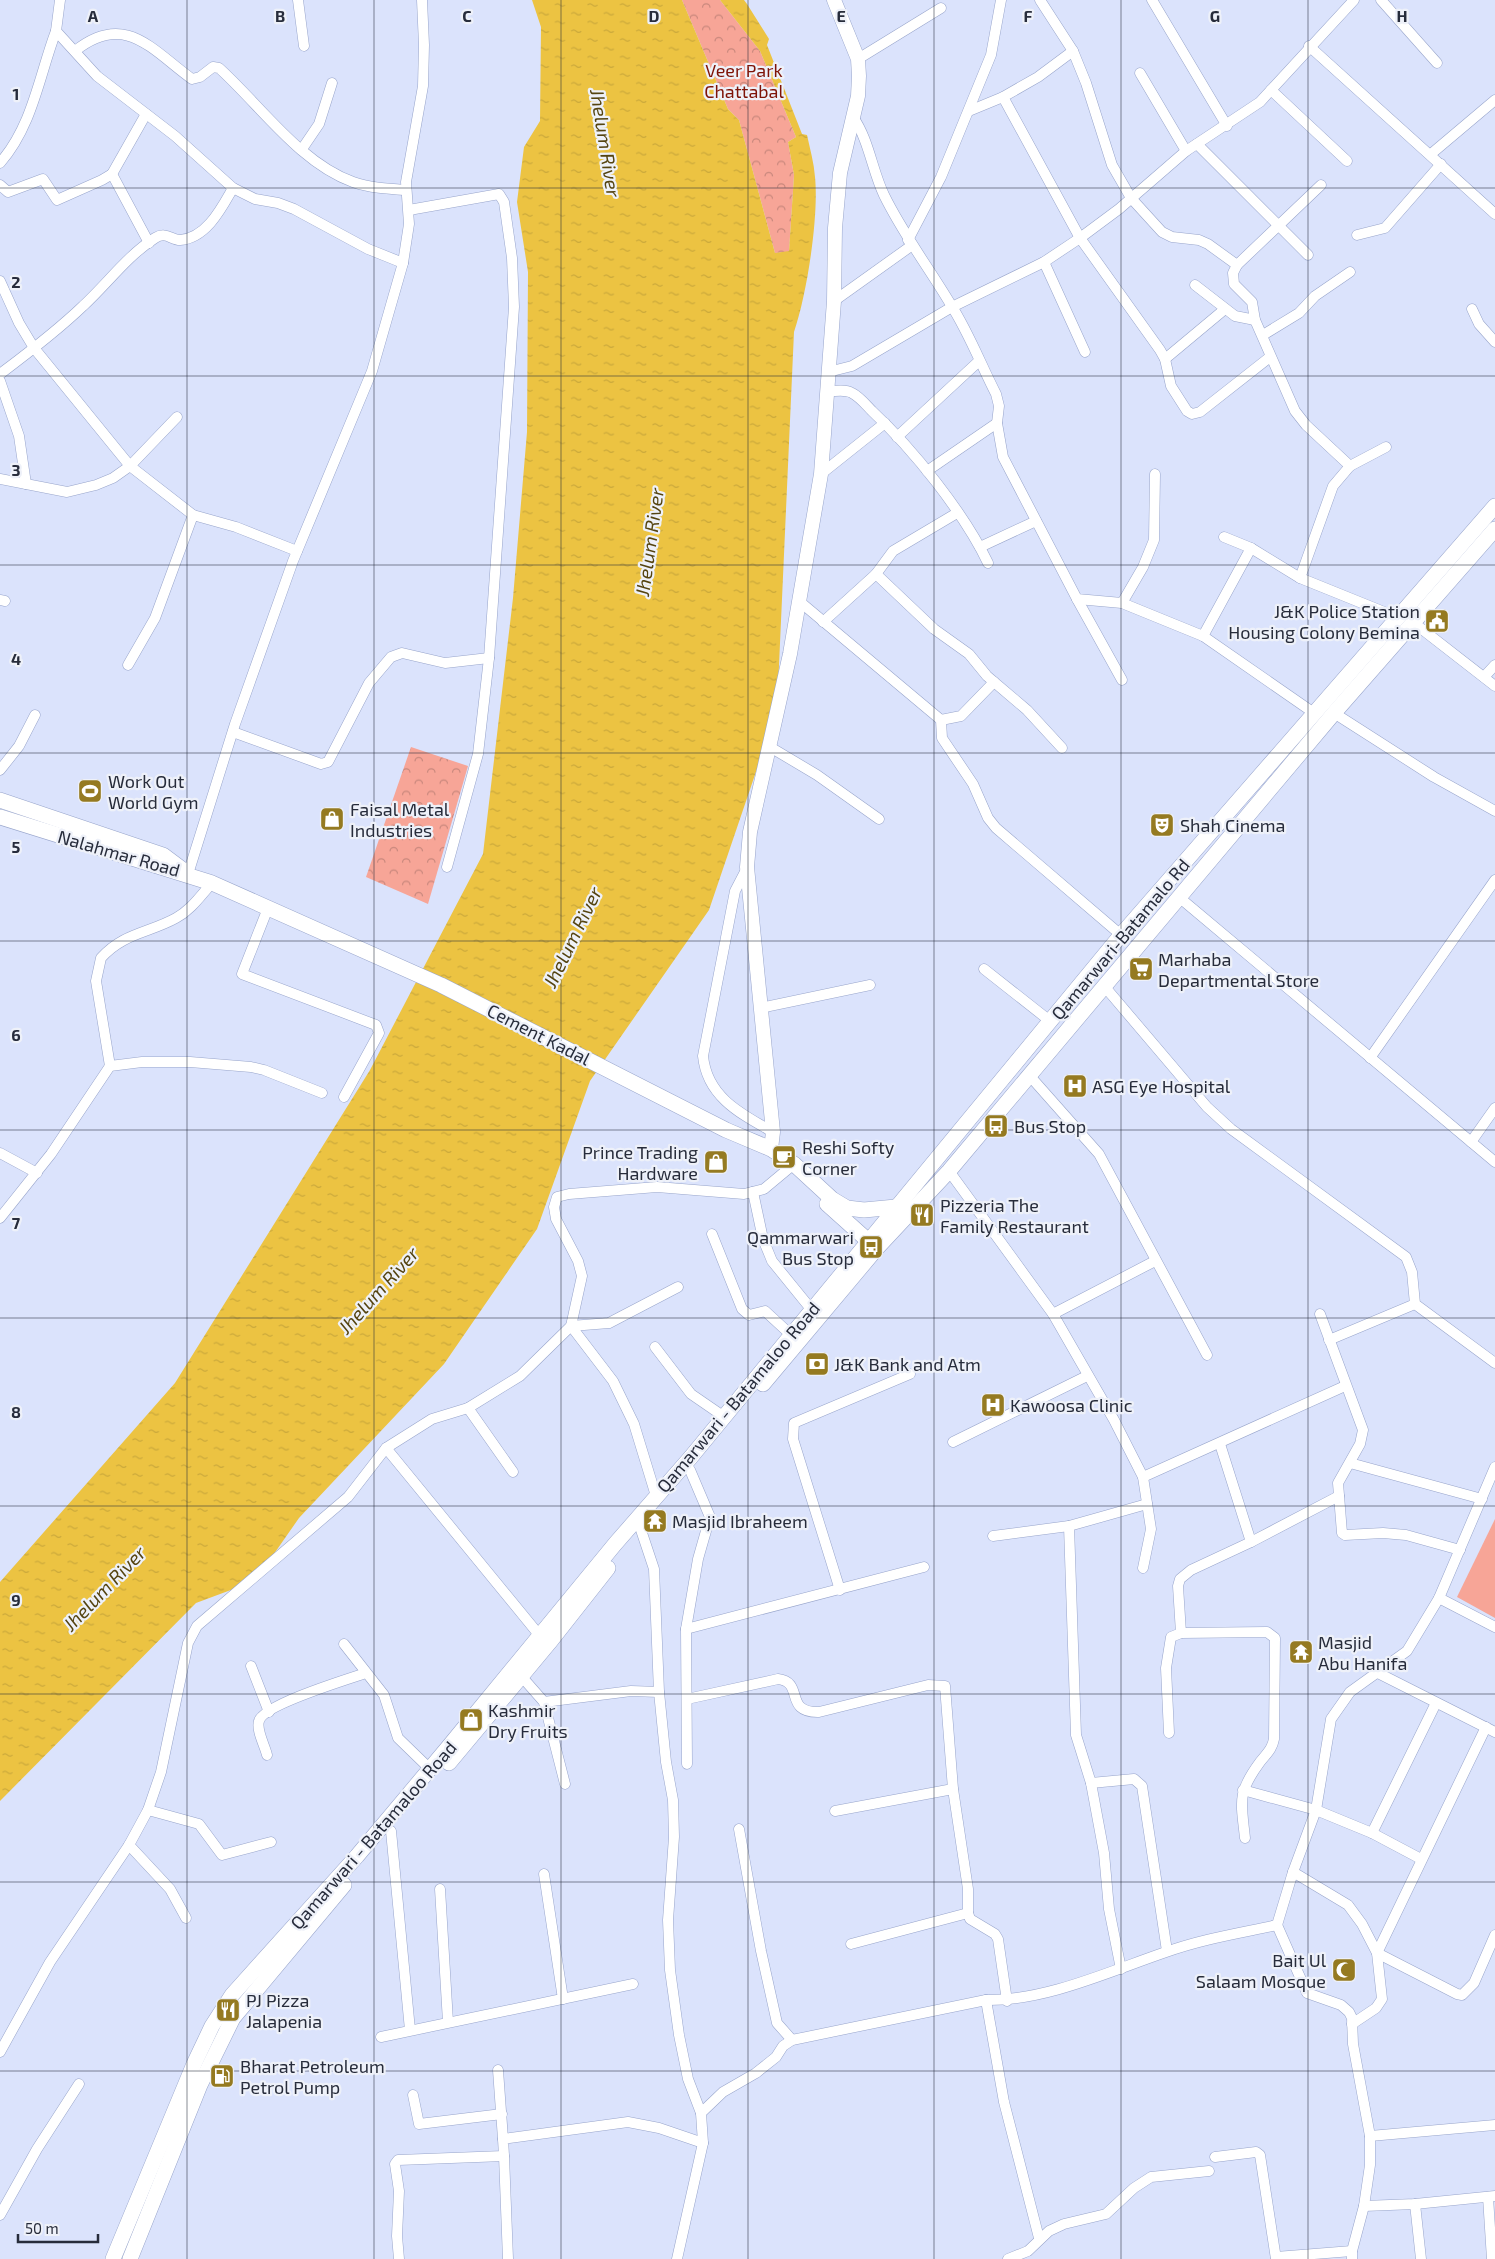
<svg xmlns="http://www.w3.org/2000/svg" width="1495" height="2259" viewBox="0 0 1495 2259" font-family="'Exo 2',sans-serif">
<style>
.park{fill:url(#park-crowns)}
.pitch{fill:#f7a597}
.water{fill:url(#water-ripples)}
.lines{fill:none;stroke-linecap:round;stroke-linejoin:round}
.street-casing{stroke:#98a5cb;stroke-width:11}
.secondary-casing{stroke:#98a5cb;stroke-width:15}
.primary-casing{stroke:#98a5cb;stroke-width:16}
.street{stroke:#fff;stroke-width:10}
.secondary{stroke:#fff;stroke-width:14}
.primary{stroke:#fff;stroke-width:15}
.grid{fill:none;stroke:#272c3b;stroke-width:1;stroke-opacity:0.55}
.labels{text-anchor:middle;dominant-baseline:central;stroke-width:4.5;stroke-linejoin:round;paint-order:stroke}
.park-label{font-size:18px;fill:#7e1307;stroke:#eef1f9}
.poi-label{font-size:18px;fill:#272c3b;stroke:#eef1f9;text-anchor:start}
.street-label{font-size:18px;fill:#272c3b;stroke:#eef1f9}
.water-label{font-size:19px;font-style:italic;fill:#554410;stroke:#eef1f9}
.grid-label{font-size:16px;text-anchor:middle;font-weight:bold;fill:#272c3b;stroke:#eef1f9;stroke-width:4.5;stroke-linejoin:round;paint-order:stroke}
</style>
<defs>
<pattern id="park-crowns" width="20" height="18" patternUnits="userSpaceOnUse" patternTransform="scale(1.25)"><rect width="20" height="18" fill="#f7a597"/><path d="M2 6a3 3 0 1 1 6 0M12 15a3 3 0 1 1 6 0" fill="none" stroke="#c8877c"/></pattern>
<pattern id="water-ripples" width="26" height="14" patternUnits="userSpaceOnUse" patternTransform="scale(1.25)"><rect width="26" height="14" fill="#ecc342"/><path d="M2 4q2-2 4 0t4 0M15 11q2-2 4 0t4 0" fill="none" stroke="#caa83b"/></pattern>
</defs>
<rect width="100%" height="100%" fill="#dbe3fc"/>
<g class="park">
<polygon points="682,0 720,0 760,51 796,137 788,142 794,175 789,252 775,253 739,120 728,109"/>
<polygon points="411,747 468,766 428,904 366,877"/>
</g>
<polygon class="pitch" points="1495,1519 1495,1618 1457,1597"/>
<path class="water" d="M532 0H682L728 109 739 120 775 253 789 251 794 175 788 142 796 137 760 51 720 0H744L747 4 769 39 767 45 802 134 807 135C810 149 814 163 815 177 819 216 807 294 794 332L777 710 709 910 590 1081 537 1229 444 1364 299 1518 255 1581 196 1603 0 1801V1582L175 1383 370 1070 483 854 513 598 527 432 528 272 517 202 524 147 540 121 541 27Z"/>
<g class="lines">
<defs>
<g id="street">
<polyline points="60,0 56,31 97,76 175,136 233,188 255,199 278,203 294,209 368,249 403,263"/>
<polyline points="298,0 304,46"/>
<polyline points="1040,0 1073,51 1086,83 1112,165 1131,198 1162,232 1172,237 1199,240 1208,244 1237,265 1233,273 1234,284 1252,302 1255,320 1295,411 1306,425 1350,466"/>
<polyline points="1152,0 1227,126"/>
<polyline points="1381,0 1437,63"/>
<polyline points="1309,46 1495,214"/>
<path d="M75 51C125 11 152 50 192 79L200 77 213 67 219 68C260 105 300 163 353 182 370 188 389 189 406 190"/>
<polyline points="1073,51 1038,77 1003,97 1080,238 1160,350 1165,359 1171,386 1187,411 1192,414 1200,412 1270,357"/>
<polyline points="858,59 941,8"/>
<polyline points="1140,73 1186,151"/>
<polyline points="1271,90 1347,161"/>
<polyline points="969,111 1003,97"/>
<path d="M853 117C869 140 872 170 884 195 903 234 929 268 951 305 969 333 981 365 996 394L999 406 997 423 1003 457 1077 599 1122 603 1203 636 1314 713"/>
<polyline points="1197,144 1308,255"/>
<polyline points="302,149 319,124 332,83"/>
<polyline points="1431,154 1495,100"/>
<path d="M0 163C33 125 39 76 56 31"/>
<polyline points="112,174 146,114"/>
<polyline points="0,185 8,192 43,179 57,200 102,180 112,174 149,243"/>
<polyline points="409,210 499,194 504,202 512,258 514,307 489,658 478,754 447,867"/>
<polyline points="1357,235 1385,228 1441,164"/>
<polyline points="908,240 941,177 991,55 1001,0"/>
<polyline points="1044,262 1085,352"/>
<polyline points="1237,265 1321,185"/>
<polyline points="0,281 19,323 34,348 130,466 193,515 236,527 297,551"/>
<polyline points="1195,285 1235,316 1255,320"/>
<polyline points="834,301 911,246"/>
<polyline points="1472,309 1479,324 1495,342"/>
<polyline points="1263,335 1299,313 1315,296 1350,272"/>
<polyline points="1165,359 1225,309"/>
<polyline points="828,372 852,366 952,307 1044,262 1080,238 1119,209 1186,151 1260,102 1354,0"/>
<path d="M0 374C28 353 57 331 83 306 107 284 127 256 155 238 166 231 171 240 180 240 207 238 222 207 233 188"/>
<polyline points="0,381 19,436 26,484"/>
<path d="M826 392C834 391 845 389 852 393 860 397 866 405 872 411 913 449 964 513 988 563"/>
<polyline points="897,437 979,361"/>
<polyline points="927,471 997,423"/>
<polyline points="821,474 885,423"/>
<polyline points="0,479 67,492 96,485 113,478 130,466 177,417"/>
<polyline points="1224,537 1251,548 1300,578 1399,618"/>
<polyline points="980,547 1036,521"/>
<polyline points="876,574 934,629 969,654 987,676 1027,710 1062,748"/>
<polyline points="1300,578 1333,486 1350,466 1386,447"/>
<polyline points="1077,599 1122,680"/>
<polyline points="0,600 5,601"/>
<polyline points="799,601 941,720 942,738 973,784 988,818 996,828 1121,935"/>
<polyline points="1122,603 1143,567 1154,540 1155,474"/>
<polyline points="823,622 876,574 893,551 957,513"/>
<polyline points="1414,623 1495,686"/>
<polyline points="1203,636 1251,548"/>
<polyline points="128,665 155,618 193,515"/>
<polyline points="1484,677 1495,665"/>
<polyline points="1334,713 1434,777 1495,811"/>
<polyline points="941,720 961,716 994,682"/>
<polyline points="233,732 321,764 328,762 369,683 391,657 402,653 445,663 489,658"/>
<polyline points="770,747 817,775 879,819"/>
<polyline points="0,770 19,746 35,715"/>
<path d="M747 868 735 891 703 1056C707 1097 741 1114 773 1132"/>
<polyline points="188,874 235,724 293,561 372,371 403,263 409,224 406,182 423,86 424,45 422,0"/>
<polyline points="1180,898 1495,1162"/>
<polyline points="268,908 242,974 376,1025 379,1033 344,1097"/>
<polyline points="984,969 1050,1021"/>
<polyline points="1105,987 1207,1107 1231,1129 1406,1257 1412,1272 1415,1304 1495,1363"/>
<polyline points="760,1008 870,985"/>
<polyline points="1370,1058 1495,880"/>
<path d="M110 1066 96 981 101 958C123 933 149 933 176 918 191 910 201 895 212 883"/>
<polyline points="1029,1075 1099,1154 1207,1355"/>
<polyline points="1471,1142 1495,1108"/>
<polyline points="0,1153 37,1173"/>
<polyline points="949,1171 1053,1314 1114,1420 1143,1477 1151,1529 1143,1568"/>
<polyline points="753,1192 763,1239 772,1261 811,1309"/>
<polyline points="0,1218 51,1154 110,1066 142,1062 190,1062 251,1067 264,1070 322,1093"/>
<polyline points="712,1234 742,1309 749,1315 765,1311 790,1334"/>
<polyline points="1053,1314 1155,1261"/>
<polyline points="1320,1314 1363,1430 1360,1444 1338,1483 1342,1533 1345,1535 1383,1533 1406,1535 1460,1550"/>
<polyline points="571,1326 613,1381 634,1424 656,1496"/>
<polyline points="571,1326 609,1323 678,1287"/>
<polyline points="1329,1340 1415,1304"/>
<polyline points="655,1347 691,1394 723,1416"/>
<polyline points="468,1408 513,1472"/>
<polyline points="953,1442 1087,1376"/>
<polyline points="1220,1444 1251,1542"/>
<polyline points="386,1448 540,1636"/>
<polyline points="1350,1463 1482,1499"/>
<polyline points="1143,1477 1345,1386"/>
<polyline points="640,1527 654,1569 659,1692 666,1762 673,1800 674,1837 668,1920 670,1970 679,2035 688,2079 701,2113"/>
<polyline points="993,1536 1069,1526"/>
<polyline points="840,1590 793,1439 794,1423 910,1374"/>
<polyline points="1439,1598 1495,1627"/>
<polyline points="686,1629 924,1567"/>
<path d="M1181 1633 1267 1632 1275 1638 1274 1739C1272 1750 1266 1754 1260 1762 1237 1793 1241 1801 1245 1838"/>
<polyline points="344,1644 384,1695 398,1738 430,1769"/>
<polyline points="251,1666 269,1712"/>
<polyline points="1376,1672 1495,1732"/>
<polyline points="522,1677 544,1702 565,1784"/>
<path d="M687 1699 778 1679C805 1682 783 1713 819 1712L928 1685 945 1686 953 1789 968 1889V1913L970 1919 995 1934 998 1939 1007 2001"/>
<polyline points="544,1702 631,1691 659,1692"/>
<polyline points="1169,1733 1166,1668 1171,1637 1181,1633 1178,1586 1180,1579 1191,1570 1251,1542 1339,1496"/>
<path d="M267 1755C265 1746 256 1730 259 1721 263 1705 348 1679 366 1673"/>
<polyline points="687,1764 686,1629 698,1559 710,1517 690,1470"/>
<polyline points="1091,1783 1134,1779 1142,1786 1167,1951"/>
<polyline points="1243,1790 1316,1810 1372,1833 1421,1859"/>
<polyline points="148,1810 199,1824 222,1855 271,1842"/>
<polyline points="835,1811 953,1789"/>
<polyline points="739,1829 761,1951 777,2023 792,2040"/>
<polyline points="391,1831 410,2030"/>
<polyline points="1372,1833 1436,1703"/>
<polyline points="129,1845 170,1889 186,1918"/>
<polyline points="1293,1872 1348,1905 1362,1924 1377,1953 1457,1994 1462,1995 1474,1983 1495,1935"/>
<polyline points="544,1874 563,1999"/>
<polyline points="440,1889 448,2022"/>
<polyline points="1277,1925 1307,1993 1341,2005 1349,2012 1352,2018 1353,2044 1370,2136 1370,2165 1364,2206 1352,2251 1352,2259"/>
<polyline points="851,1944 968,1913"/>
<polyline points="1121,1969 1109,1909 1104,1853 1091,1783 1076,1735 1069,1526 1147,1504"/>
<polyline points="986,2000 1004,2102 1039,2238"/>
<polyline points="1352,2024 1376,2008 1382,1999 1377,1953 1486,1727"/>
<polyline points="381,2037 633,1984"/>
<polyline points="0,2052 50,1962 129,1845 148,1810 161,1772 188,1643 197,1626 348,1497 386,1448 432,1419 468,1408 520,1376 571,1326 582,1276 578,1261 556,1219 554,1207 557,1197 569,1194 657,1187 744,1194 764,1189 794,1164"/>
<polyline points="498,2070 503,2139"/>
<polyline points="413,2095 419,2124 502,2114"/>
<polyline points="1370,2136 1495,2125"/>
<polyline points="504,2156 508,2259"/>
<polyline points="1215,2157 1256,2152 1260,2155 1276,2259"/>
<polyline points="1488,2197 1492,2259"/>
<polyline points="1415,2204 1421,2259"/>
<polyline points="1364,2206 1415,2204 1495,2196"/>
<polyline points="0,2215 37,2149 79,2084"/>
<polyline points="1276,2257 1352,2251"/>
<polyline points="399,2259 397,2236 399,2191 395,2164 398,2160 504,2156 503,2139 628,2122 659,2128 703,2143"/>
<path d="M677 2259 703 2143 701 2113 723 2092 756 2073 776 2057 783 2046 792 2040 986 2000C1046 2001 1110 1971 1166 1952 1202 1939 1240 1933 1277 1925L1293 1872 1316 1810 1331 1719 1350 1692 1407 1651 1439 1598 1495 1467"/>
<polyline points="1008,2259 1028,2251 1049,2231 1064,2224 1106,2214 1134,2188 1151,2177 1209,2171"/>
</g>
<polyline id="secondary" points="771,1149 773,1132 747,867 750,832 790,654 821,474 834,301 835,228 840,173 858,96 859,76 858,59 834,0"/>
<g id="primary">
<polyline points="0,800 163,855 183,870"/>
<polyline points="0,817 212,883 441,985 726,1130 771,1149 794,1164 832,1199 847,1208 864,1210 896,1207"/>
<polyline points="827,1204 875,1247"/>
<polyline points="763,1384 877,1248 949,1171 1334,713 1495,529"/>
<polyline points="449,1763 549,1643 608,1568"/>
<polyline points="113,2259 194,2064 212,2026 232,1995 357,1856 450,1745 615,1544 691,1457 1121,935 1495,506"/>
<polyline points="130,2259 200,2085 233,2018 344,1885"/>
</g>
</defs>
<use href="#street" class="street-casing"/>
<use href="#secondary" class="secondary-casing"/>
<use href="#primary" class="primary-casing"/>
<use href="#street" class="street"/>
<use href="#secondary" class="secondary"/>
<use href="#primary" class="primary"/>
</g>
<path class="grid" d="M187 0V2259M374 0V2259M561 0V2259M748 0V2259M934 0V2259M1121 0V2259M1308 0V2259M0 188H1495M0 376H1495M0 565H1495M0 753H1495M0 941H1495M0 1130H1495M0 1318H1495M0 1506H1495M0 1694H1495M0 1882H1495M0 2071H1495"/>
<defs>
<symbol id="civic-square" viewBox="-11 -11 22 22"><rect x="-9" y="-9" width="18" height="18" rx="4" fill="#957a21" stroke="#eef1f9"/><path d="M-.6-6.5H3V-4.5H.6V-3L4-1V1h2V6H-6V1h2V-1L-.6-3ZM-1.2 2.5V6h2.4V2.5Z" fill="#fff"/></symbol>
<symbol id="stadium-square" viewBox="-11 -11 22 22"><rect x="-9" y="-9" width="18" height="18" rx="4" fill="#957a21" stroke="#eef1f9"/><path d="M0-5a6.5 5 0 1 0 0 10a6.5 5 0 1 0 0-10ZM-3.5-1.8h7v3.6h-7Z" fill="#fff"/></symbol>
<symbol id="shop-square" viewBox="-11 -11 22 22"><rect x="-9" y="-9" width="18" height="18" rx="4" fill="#957a21" stroke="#eef1f9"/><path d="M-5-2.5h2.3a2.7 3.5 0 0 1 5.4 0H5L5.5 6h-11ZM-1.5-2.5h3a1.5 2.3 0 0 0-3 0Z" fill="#fff"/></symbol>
<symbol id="theatre-square" viewBox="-11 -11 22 22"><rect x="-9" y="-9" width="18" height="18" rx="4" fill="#957a21" stroke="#eef1f9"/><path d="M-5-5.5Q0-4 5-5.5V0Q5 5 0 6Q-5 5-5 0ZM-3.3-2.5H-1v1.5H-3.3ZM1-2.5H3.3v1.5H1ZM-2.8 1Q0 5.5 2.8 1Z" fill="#fff"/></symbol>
<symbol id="supermarket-square" viewBox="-11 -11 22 22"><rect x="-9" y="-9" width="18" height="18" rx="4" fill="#957a21" stroke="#eef1f9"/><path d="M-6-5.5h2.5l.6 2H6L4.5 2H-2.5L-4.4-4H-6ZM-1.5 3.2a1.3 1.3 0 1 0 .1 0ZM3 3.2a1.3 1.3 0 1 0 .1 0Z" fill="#fff"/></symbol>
<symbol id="hospital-square" viewBox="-11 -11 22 22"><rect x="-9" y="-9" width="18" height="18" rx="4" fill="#957a21" stroke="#eef1f9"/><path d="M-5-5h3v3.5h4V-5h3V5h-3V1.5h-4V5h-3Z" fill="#fff"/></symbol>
<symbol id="bus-square" viewBox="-11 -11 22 22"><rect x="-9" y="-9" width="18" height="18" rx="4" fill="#957a21" stroke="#eef1f9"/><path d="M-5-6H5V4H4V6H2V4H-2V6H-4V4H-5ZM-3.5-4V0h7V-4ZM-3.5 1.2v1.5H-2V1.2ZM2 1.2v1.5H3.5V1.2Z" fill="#fff"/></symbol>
<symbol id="cafe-square" viewBox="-11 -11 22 22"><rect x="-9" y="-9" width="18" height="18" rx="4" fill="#957a21" stroke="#eef1f9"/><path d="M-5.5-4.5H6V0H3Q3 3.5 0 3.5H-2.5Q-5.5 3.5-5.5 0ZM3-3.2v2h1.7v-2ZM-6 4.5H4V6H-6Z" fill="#fff"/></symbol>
<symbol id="restaurant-square" viewBox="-11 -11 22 22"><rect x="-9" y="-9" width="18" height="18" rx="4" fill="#957a21" stroke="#eef1f9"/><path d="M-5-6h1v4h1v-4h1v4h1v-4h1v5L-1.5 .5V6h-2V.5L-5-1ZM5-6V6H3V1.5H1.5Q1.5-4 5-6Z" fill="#fff"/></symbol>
<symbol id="bank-square" viewBox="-11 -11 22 22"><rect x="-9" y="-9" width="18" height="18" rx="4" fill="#957a21" stroke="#eef1f9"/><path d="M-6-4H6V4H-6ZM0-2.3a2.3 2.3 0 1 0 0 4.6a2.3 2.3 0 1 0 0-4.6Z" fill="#fff"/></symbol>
<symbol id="temple-square" viewBox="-11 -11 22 22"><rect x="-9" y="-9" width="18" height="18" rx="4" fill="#957a21" stroke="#eef1f9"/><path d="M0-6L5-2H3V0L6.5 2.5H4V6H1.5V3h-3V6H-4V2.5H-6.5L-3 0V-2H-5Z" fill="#fff"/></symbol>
<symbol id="mosque-square" viewBox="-11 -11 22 22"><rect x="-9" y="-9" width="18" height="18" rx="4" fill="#957a21" stroke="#eef1f9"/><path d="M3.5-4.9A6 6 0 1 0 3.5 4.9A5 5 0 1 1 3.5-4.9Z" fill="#fff"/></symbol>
<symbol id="fuel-square" viewBox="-11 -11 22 22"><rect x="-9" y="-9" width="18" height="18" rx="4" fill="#957a21" stroke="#eef1f9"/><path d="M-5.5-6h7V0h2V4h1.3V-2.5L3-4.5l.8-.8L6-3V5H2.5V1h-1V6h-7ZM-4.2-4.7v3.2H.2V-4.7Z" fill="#fff"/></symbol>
</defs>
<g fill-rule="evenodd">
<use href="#civic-square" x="1423" y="607" width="28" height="28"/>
<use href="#stadium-square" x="76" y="777" width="28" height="28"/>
<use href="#shop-square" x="318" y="805" width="28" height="28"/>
<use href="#theatre-square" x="1148" y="811" width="28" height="28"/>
<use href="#supermarket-square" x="1127" y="955" width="28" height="28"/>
<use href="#hospital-square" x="1061" y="1072" width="28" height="28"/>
<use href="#bus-square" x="982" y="1112" width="28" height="28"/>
<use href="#cafe-square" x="770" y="1143" width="28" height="28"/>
<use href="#shop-square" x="702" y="1148" width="28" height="28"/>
<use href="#restaurant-square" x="908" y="1201" width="28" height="28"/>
<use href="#bus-square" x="857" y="1233" width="28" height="28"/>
<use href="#bank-square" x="803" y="1350" width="28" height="28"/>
<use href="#hospital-square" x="979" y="1391" width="28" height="28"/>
<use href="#temple-square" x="641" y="1507" width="28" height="28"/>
<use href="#temple-square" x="1287" y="1638" width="28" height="28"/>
<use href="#shop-square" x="457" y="1706" width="28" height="28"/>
<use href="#mosque-square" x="1330" y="1956" width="28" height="28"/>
<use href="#restaurant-square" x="214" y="1996" width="28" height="28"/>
<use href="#fuel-square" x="208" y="2062" width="28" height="28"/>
</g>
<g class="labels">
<g class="park-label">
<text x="744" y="70">Veer Park<tspan x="744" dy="21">Chattabal</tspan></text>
</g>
<g class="poi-label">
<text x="1420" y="611" text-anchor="end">J&amp;K Police Station<tspan x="1420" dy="21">Housing Colony Bemina</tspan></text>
<text x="108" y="781">Work Out<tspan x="108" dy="21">World Gym</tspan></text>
<text x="350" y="809">Faisal Metal<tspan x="350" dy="21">Industries</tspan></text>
<text x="1180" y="825">Shah Cinema</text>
<text x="1158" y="959">Marhaba<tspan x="1158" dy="21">Departmental Store</tspan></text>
<text x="1092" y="1086">ASG Eye Hospital</text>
<text x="1014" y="1126">Bus Stop</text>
<text x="802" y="1147">Reshi Softy<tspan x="802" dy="21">Corner</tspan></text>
<text x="698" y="1152" text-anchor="end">Prince Trading<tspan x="698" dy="21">Hardware</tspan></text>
<text x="940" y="1205">Pizzeria The<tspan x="940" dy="21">Family Restaurant</tspan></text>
<text x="854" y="1237" text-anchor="end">Qammarwari<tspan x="854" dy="21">Bus Stop</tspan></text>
<text x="834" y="1364">J&amp;K Bank and Atm</text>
<text x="1010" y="1405">Kawoosa Clinic</text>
<text x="672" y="1521">Masjid Ibraheem</text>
<text x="1318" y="1642">Masjid<tspan x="1318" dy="21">Abu Hanifa</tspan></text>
<text x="488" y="1710">Kashmir<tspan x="488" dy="21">Dry Fruits</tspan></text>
<text x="1326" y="1960" text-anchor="end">Bait Ul<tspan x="1326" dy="21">Salaam Mosque</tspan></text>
<text x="246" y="2000">PJ Pizza<tspan x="246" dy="21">Jalapenia</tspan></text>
<text x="240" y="2066">Bharat Petroleum<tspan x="240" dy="21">Petrol Pump</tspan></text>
</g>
<g class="street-label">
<text transform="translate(119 853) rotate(16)">Nalahmar Road</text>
<text transform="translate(1120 939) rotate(-50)">Qamarwari-Batamalo Rd</text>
<text transform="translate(539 1034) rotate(27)">Cement Kadal</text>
<text transform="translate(738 1397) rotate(-50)">Qamarwari - Batamaloo Road</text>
<text transform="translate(373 1835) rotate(-49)">Qamarwari - Batamaloo Road</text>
</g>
<g class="water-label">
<text transform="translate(606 143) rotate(81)">Jhelum River</text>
<text transform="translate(649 542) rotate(-82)">Jhelum River</text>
<text transform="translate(572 937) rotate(-64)">Jhelum River</text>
<text transform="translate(378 1290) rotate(-48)">Jhelum River</text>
<text transform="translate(104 1588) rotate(-46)">Jhelum River</text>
</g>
</g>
<g class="grid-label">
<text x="93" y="22">A</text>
<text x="280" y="22">B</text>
<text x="467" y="22">C</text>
<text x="654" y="22">D</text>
<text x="841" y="22">E</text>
<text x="1028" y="22">F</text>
<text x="1215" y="22">G</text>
<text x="1402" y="22">H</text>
<text x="16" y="100">1</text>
<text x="16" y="288">2</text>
<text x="16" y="476">3</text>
<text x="16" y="665">4</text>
<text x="16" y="853">5</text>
<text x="16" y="1041">6</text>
<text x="16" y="1229">7</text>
<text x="16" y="1418">8</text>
<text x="16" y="1606">9</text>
</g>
<path d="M18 2234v8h80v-8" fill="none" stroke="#272c3b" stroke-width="2.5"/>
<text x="25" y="2234" font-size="15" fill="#272c3b" stroke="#eef1f9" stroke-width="4" paint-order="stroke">50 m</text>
</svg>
